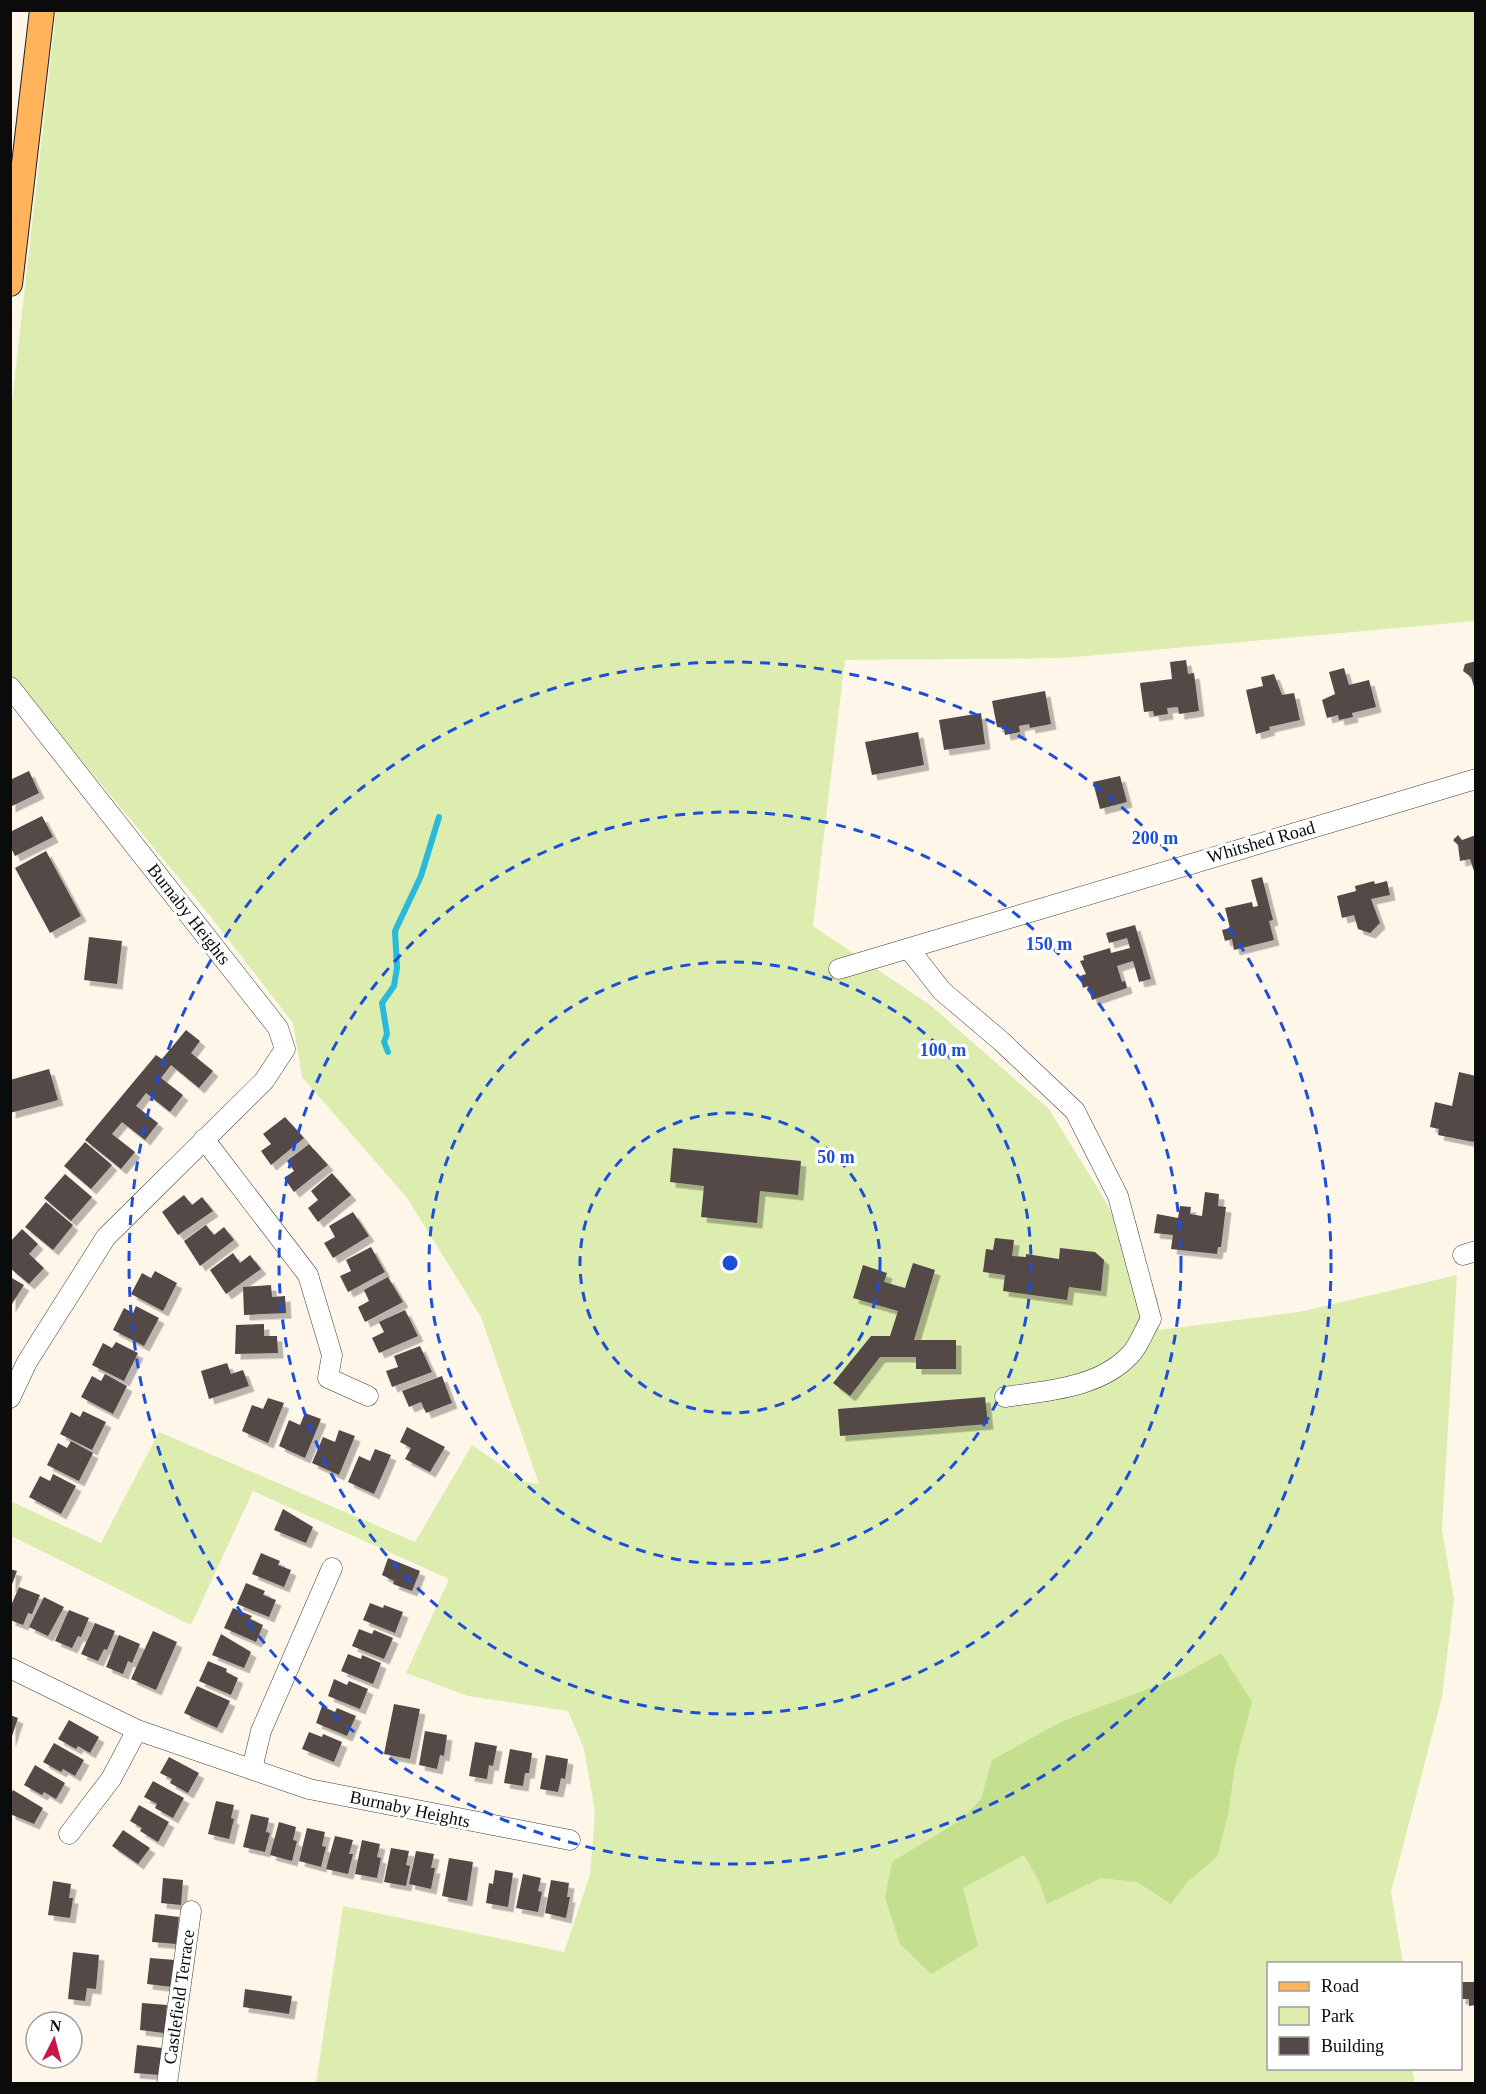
<svg xmlns="http://www.w3.org/2000/svg" width="1486" height="2094" viewBox="0 0 1486 2094" font-family="'Times New Roman',serif">
<style>
.green{fill:#ddedb0}
.forest{fill:#c4df8e}
.lines{fill:none;stroke-linecap:round;stroke-linejoin:round}
.stream{stroke:#29bada;stroke-width:6}
.building{fill:#554947;filter:url(#shadow)}
.minor-casing{stroke:#3e3e3e;stroke-width:21}
.major-casing{stroke:#1c1c1c;stroke-width:26}
.minor{stroke:#fff;stroke-width:20}
.major{stroke:#ffb35a;stroke-width:24}
.ring{fill:none;stroke:#1d4ed8;stroke-width:3;stroke-dasharray:10 8}
.labels{text-anchor:middle;dominant-baseline:central;stroke-width:6;stroke-linejoin:round;paint-order:stroke}
.street-label{font-size:18px;fill:#0b0b0b;stroke:#fff}
.centre{fill:#1d4ed8;stroke:#fff;stroke-width:3}
.ring-label{font-size:18px;text-anchor:middle;font-weight:bold;fill:#1d4ed8;stroke:#fff;stroke-width:6;stroke-linejoin:round;paint-order:stroke}
</style>
<defs>
<filter id="shadow"><feDropShadow dx="5.5" dy="5.5" stdDeviation="0" flood-color="#0004"/></filter>
</defs>
<rect width="100%" height="100%" fill="#fff6ea"/>
<polygon class="green" points="56,11 1475,11 1475,621 1064,658 845,660 813,926 930,1005 1049,1109 1103,1197 1158,1299 1159,1330 1299,1312 1457,1275 1442,1530 1454,1599 1442,1697 1391,1892 1403,1963 1268,1964 1268,2068 1412,2069 1415,2083 316,2083 343,1906 564,1952 590,1875 595,1812 584,1749 568,1711 468,1696 406,1673 449,1579 253,1491 191,1625 11,1536 10,1501 101,1543 159,1432 415,1542 472,1445 525,1482 539,1484 481,1317 407,1198 302,1077 293,1023 211,917 11,675 11,411"/>
<polygon class="forest" points="1221,1653 1252,1702 1235,1766 1228,1815 1217,1857 1187,1882 1171,1904 1137,1882 1101,1878 1047,1904 1039,1881 1024,1855 963,1888 978,1946 931,1974 900,1944 885,1898 892,1862 961,1820 981,1799 992,1760 1061,1722 1181,1676"/>
<g class="lines">
<polyline class="stream" points="388,1052 384,1042 387,1034 382,1003 394,986 397,968 395,931 421,876 439,817"/>
</g>
<g class="building">
<polygon points="1186,660 1188,674 1194,673 1199,711 1179,714 1178,707 1167,708 1168,714 1154,716 1153,711 1144,712 1140,683 1172,679 1170,662"/>
<polygon points="1476,661 1476,690 1475,690 1471,677 1463,671 1465,664"/>
<polygon points="1344,668 1349,685 1369,680 1376,707 1352,713 1353,717 1339,720 1338,715 1327,718 1322,700 1335,694 1329,672"/>
<polygon points="1274,674 1282,695 1294,693 1300,720 1269,727 1270,730 1256,734 1246,690 1263,686 1261,677"/>
<polygon points="1045,691 1051,724 1030,728 1029,724 1019,726 1020,732 1005,735 1004,728 997,727 992,701"/>
<polygon points="981,713 985,744 944,750 939,720"/>
<polygon points="918,732 924,765 872,775 865,742"/>
<polygon points="29,771 39,793 10,807 10,780"/>
<polygon points="1120,776 1127,802 1100,809 1093,782"/>
<polygon points="42,816 53,837 15,856 10,846 10,832"/>
<polygon points="1458,835 1462,840 1476,835 1476,877 1470,859 1460,861 1458,845 1453,840"/>
<polygon points="46,851 81,916 50,933 15,868"/>
<polygon points="1262,877 1273,920 1269,921 1274,940 1234,950 1232,939 1225,941 1222,930 1230,928 1225,908 1252,902 1253,907 1258,906 1251,880"/>
<polygon points="1374,881 1375,884 1387,881 1390,895 1371,899 1380,923 1370,933 1358,929 1354,915 1342,918 1337,896 1356,891 1355,886"/>
<polygon points="1135,925 1151,979 1139,982 1133,961 1117,966 1122,982 1125,981 1127,988 1092,1000 1088,986 1083,988 1080,976 1086,974 1080,961 1084,960 1083,956 1110,948 1111,953 1130,948 1127,938 1109,943 1106,933"/>
<polygon points="89,937 122,941 117,984 84,980"/>
<polygon points="186,1030 200,1041 191,1053 213,1071 199,1088 171,1065 161,1078 183,1095 170,1112 146,1093 136,1106 158,1123 145,1140 122,1122 112,1134 135,1152 121,1169 85,1140 156,1055 162,1059"/>
<polygon points="49,1069 58,1100 10,1113 10,1080"/>
<polygon points="1459,1072 1476,1076 1476,1138 1473,1142 1438,1135 1439,1129 1430,1127 1435,1102 1452,1106"/>
<polygon points="285,1117 304,1138 271,1165 261,1151 271,1144 263,1134"/>
<polygon points="85,1142 112,1165 91,1189 64,1166"/>
<polygon points="309,1144 328,1165 294,1192 284,1178 294,1171 287,1161"/>
<polygon points="673,1148 801,1161 798,1195 760,1191 757,1223 701,1217 704,1186 670,1182"/>
<polygon points="332,1173 351,1195 318,1222 308,1208 318,1200 311,1191"/>
<polygon points="65,1174 92,1197 71,1221 44,1198"/>
<polygon points="1205,1192 1219,1194 1218,1206 1226,1207 1221,1247 1218,1247 1217,1254 1171,1249 1173,1235 1154,1233 1157,1214 1178,1218 1180,1206 1191,1207 1190,1214 1202,1216"/>
<polygon points="184,1195 192,1205 202,1197 213,1211 178,1235 162,1212"/>
<polygon points="46,1202 73,1225 53,1250 25,1227"/>
<polygon points="353,1212 369,1236 333,1258 324,1243 335,1237 329,1226"/>
<polygon points="206,1225 214,1235 224,1227 234,1240 200,1266 184,1241"/>
<polygon points="22,1229 38,1244 29,1254 44,1268 29,1284 10,1268 10,1242"/>
<polygon points="995,1238 1014,1240 1012,1256 1026,1257 1026,1254 1059,1259 1060,1248 1095,1252 1104,1260 1101,1291 1069,1287 1067,1300 1003,1291 1005,1275 983,1272 986,1249 993,1250"/>
<polygon points="371,1247 385,1272 348,1292 340,1276 351,1271 346,1260"/>
<polygon points="233,1253 240,1263 250,1255 261,1269 226,1294 210,1270"/>
<polygon points="913,1263 935,1270 914,1340 956,1340 956,1369 916,1369 916,1357 880,1357 850,1396 833,1383 871,1336 890,1336 898,1311 853,1298 863,1265 887,1273 884,1282 905,1288"/>
<polygon points="155,1271 177,1283 163,1311 131,1294 142,1273 151,1278"/>
<polygon points="10,1277 24,1285 10,1307"/>
<polygon points="388,1277 403,1302 365,1322 358,1307 369,1301 364,1290"/>
<polygon points="271,1285 272,1297 285,1296 286,1313 244,1315 243,1287"/>
<polygon points="136,1306 159,1318 144,1346 113,1330 124,1308 133,1313"/>
<polygon points="405,1310 418,1336 379,1353 372,1338 384,1332 379,1322"/>
<polygon points="264,1324 264,1336 277,1336 278,1353 235,1354 236,1325"/>
<polygon points="116,1342 138,1353 124,1381 92,1365 103,1343 112,1348"/>
<polygon points="420,1346 432,1372 392,1387 386,1371 398,1367 394,1356"/>
<polygon points="227,1363 231,1374 243,1370 249,1386 209,1399 201,1371"/>
<polygon points="105,1374 127,1386 113,1414 81,1397 92,1376 101,1381"/>
<polygon points="442,1376 452,1403 426,1413 421,1402 409,1407 402,1391"/>
<polygon points="985,1397 988,1424 840,1436 838,1409"/>
<polygon points="268,1398 284,1403 268,1443 242,1431 252,1405 263,1409"/>
<polygon points="83,1411 106,1422 92,1450 60,1434 71,1412 80,1417"/>
<polygon points="305,1413 321,1419 305,1458 279,1446 289,1420 300,1425"/>
<polygon points="407,1427 445,1447 430,1472 405,1459 411,1448 400,1442"/>
<polygon points="339,1430 355,1436 339,1475 312,1463 323,1437 335,1442"/>
<polygon points="71,1441 93,1453 79,1481 47,1465 58,1443 67,1448"/>
<polygon points="375,1449 391,1455 374,1494 348,1482 359,1456 370,1461"/>
<polygon points="53,1474 76,1486 61,1514 29,1497 40,1476 50,1481"/>
<polygon points="283,1509 313,1527 306,1543 274,1530"/>
<polygon points="261,1553 280,1561 278,1565 291,1570 284,1587 252,1574"/>
<polygon points="388,1558 420,1571 412,1591 393,1584 394,1581 382,1575"/>
<polygon points="10,1569 17,1571 11,1587 10,1587"/>
<polygon points="246,1583 265,1591 263,1595 276,1600 269,1617 237,1604"/>
<polygon points="19,1587 40,1595 32,1614 28,1613 23,1625 10,1620 10,1608"/>
<polygon points="44,1597 64,1607 48,1636 29,1627"/>
<polygon points="370,1603 383,1608 384,1605 403,1612 395,1633 363,1620"/>
<polygon points="233,1608 252,1616 250,1619 263,1625 256,1642 224,1628"/>
<polygon points="69,1610 89,1618 81,1637 78,1636 72,1648 55,1641"/>
<polygon points="95,1623 115,1631 107,1650 104,1649 98,1661 81,1654"/>
<polygon points="359,1629 372,1634 374,1630 393,1638 384,1659 352,1646"/>
<polygon points="153,1631 177,1642 156,1690 131,1679"/>
<polygon points="221,1634 251,1652 244,1668 212,1655"/>
<polygon points="119,1635 140,1644 132,1663 128,1661 123,1674 106,1667"/>
<polygon points="348,1654 361,1659 362,1655 381,1663 373,1684 341,1671"/>
<polygon points="208,1661 227,1669 226,1672 238,1678 231,1695 199,1681"/>
<polygon points="334,1679 347,1685 349,1681 368,1689 360,1709 328,1696"/>
<polygon points="197,1686 230,1701 217,1728 184,1713"/>
<polygon points="394,1704 420,1709 410,1759 384,1754"/>
<polygon points="322,1706 335,1712 337,1708 356,1716 347,1736 316,1723"/>
<polygon points="10,1715 18,1718 10,1742"/>
<polygon points="69,1720 99,1737 90,1753 78,1746 76,1749 58,1739"/>
<polygon points="425,1731 447,1735 444,1756 440,1755 437,1769 419,1765"/>
<polygon points="309,1732 322,1737 323,1734 342,1742 334,1762 302,1749"/>
<polygon points="475,1742 497,1746 493,1766 489,1765 487,1779 469,1776"/>
<polygon points="54,1743 84,1760 75,1776 63,1769 61,1772 43,1762"/>
<polygon points="510,1749 532,1753 529,1773 525,1773 523,1786 504,1783"/>
<polygon points="546,1755 568,1759 565,1779 561,1778 558,1792 540,1789"/>
<polygon points="169,1757 199,1773 188,1793 170,1783 172,1779 160,1773"/>
<polygon points="35,1765 65,1783 56,1799 44,1792 42,1795 24,1785"/>
<polygon points="153,1781 184,1798 173,1818 155,1808 157,1804 144,1797"/>
<polygon points="13,1790 43,1808 34,1824 10,1814 10,1795"/>
<polygon points="216,1801 234,1805 231,1818 234,1819 229,1839 208,1834"/>
<polygon points="139,1805 169,1822 158,1842 140,1831 142,1828 130,1821"/>
<polygon points="251,1814 269,1818 266,1832 270,1833 265,1852 243,1847"/>
<polygon points="279,1822 296,1827 293,1840 297,1841 292,1861 270,1855"/>
<polygon points="307,1828 325,1832 322,1846 326,1847 321,1867 299,1861"/>
<polygon points="123,1830 150,1848 138,1864 112,1846"/>
<polygon points="335,1836 353,1840 349,1854 353,1854 348,1874 326,1869"/>
<polygon points="362,1840 380,1844 377,1857 381,1858 377,1878 355,1874"/>
<polygon points="391,1848 409,1851 406,1865 410,1866 406,1886 384,1882"/>
<polygon points="416,1851 434,1854 431,1868 435,1868 431,1889 409,1884"/>
<polygon points="449,1858 473,1862 467,1901 442,1896"/>
<polygon points="495,1870 513,1873 508,1907 486,1903 489,1883 493,1884"/>
<polygon points="523,1874 541,1878 538,1891 542,1892 538,1912 516,1908"/>
<polygon points="163,1878 183,1880 181,1905 161,1903"/>
<polygon points="551,1880 569,1883 567,1897 570,1897 566,1918 545,1913"/>
<polygon points="53,1881 71,1884 69,1898 73,1898 70,1918 48,1915"/>
<polygon points="155,1914 179,1917 176,1944 152,1942"/>
<polygon points="73,1952 99,1955 96,1989 87,1988 85,2001 68,1999"/>
<polygon points="150,1958 175,1960 172,1987 147,1984"/>
<polygon points="1460,1982 1476,1982 1476,2005 1469,2006 1469,1999 1460,1999"/>
<polygon points="245,1989 292,1996 289,2014 243,2007"/>
<polygon points="142,2003 167,2005 164,2033 140,2030"/>
<polygon points="137,2045 162,2048 159,2075 134,2073"/>
</g>
<g class="lines">
<defs>
<g id="minor">
<polyline points="10,687 278,1028 285,1049 264,1081 106,1237 27,1362 10,1398"/>
<path d="M909 949 942 991 1001 1041 1075 1111 1118 1196 1151 1319C1144 1330 1139 1346 1130 1355 1099 1388 1046 1391 1005 1397"/>
<polyline points="839,969 1476,779"/>
<polyline points="204,1139 308,1275 332,1355 328,1378 368,1396"/>
<polyline points="1463,1255 1476,1251"/>
<polyline points="10,1668 137,1730 309,1789 570,1840"/>
<polyline points="252,1769 261,1731 332,1568"/>
<polyline points="69,1834 111,1779 137,1730"/>
<polyline points="167,2084 191,1911"/>
</g>
<polyline id="major" points="10,284 42,10"/>
</defs>
<use href="#minor" class="minor-casing"/>
<use href="#major" class="major-casing"/>
<use href="#minor" class="minor"/>
<use href="#major" class="major"/>
</g>
<g class="ring">
<circle cx="730" cy="1263" r="150"/>
<circle cx="730" cy="1263" r="301"/>
<circle cx="730" cy="1263" r="451"/>
<circle cx="730" cy="1263" r="601"/>
</g>
<g class="labels">
<g class="street-label">
<text transform="translate(1261 842) rotate(-16)">Whitshed Road</text>
<text transform="translate(189 914) rotate(52)">Burnaby Heights</text>
<text transform="translate(410 1809) rotate(12)">Burnaby Heights</text>
<text transform="translate(179 1997) rotate(-82)">Castlefield Terrace</text>
</g>
</g>
<circle cx="730" cy="1263" r="9" class="centre"/>
<g class="ring-label">
<text x="1155" y="844">200 m</text>
<text x="1049" y="950">150 m</text>
<text x="943" y="1056">100 m</text>
<text x="836" y="1163">50 m</text>
</g>
<rect width="1486" height="2094" fill="none" stroke="#0b0b0b" stroke-width="24"/>
<rect x="1267" y="1962" width="195" height="108" fill="#ffffff" stroke="#9d9d9d" stroke-width="1.5"/>
<rect x="1279" y="1982" width="30" height="9" fill="#ffb35a" stroke="#9d9d9d" stroke-width="1.5"/>
<text x="1321" y="1992" font-size="18" fill="#0b0b0b">Road</text>
<rect x="1279" y="2007" width="30" height="18" fill="#ddedb0" stroke="#9d9d9d" stroke-width="1.5"/>
<text x="1321" y="2022" font-size="18" fill="#0b0b0b">Park</text>
<rect x="1279" y="2037" width="30" height="18" fill="#554947" stroke="#9d9d9d" stroke-width="1.5"/>
<text x="1321" y="2052" font-size="18" fill="#0b0b0b">Building</text>
<g transform="translate(54 2040) rotate(6)"><circle r="28" fill="#ffffff" stroke="#9d9d9d" stroke-width="1.5"/>
<path d="M0-4.5L10 22L0 15L-10 22Z" fill="#c81746"/>
<text y="-9" font-size="16" font-weight="bold" text-anchor="middle" fill="#0b0b0b">N</text>
</g>
</svg>
